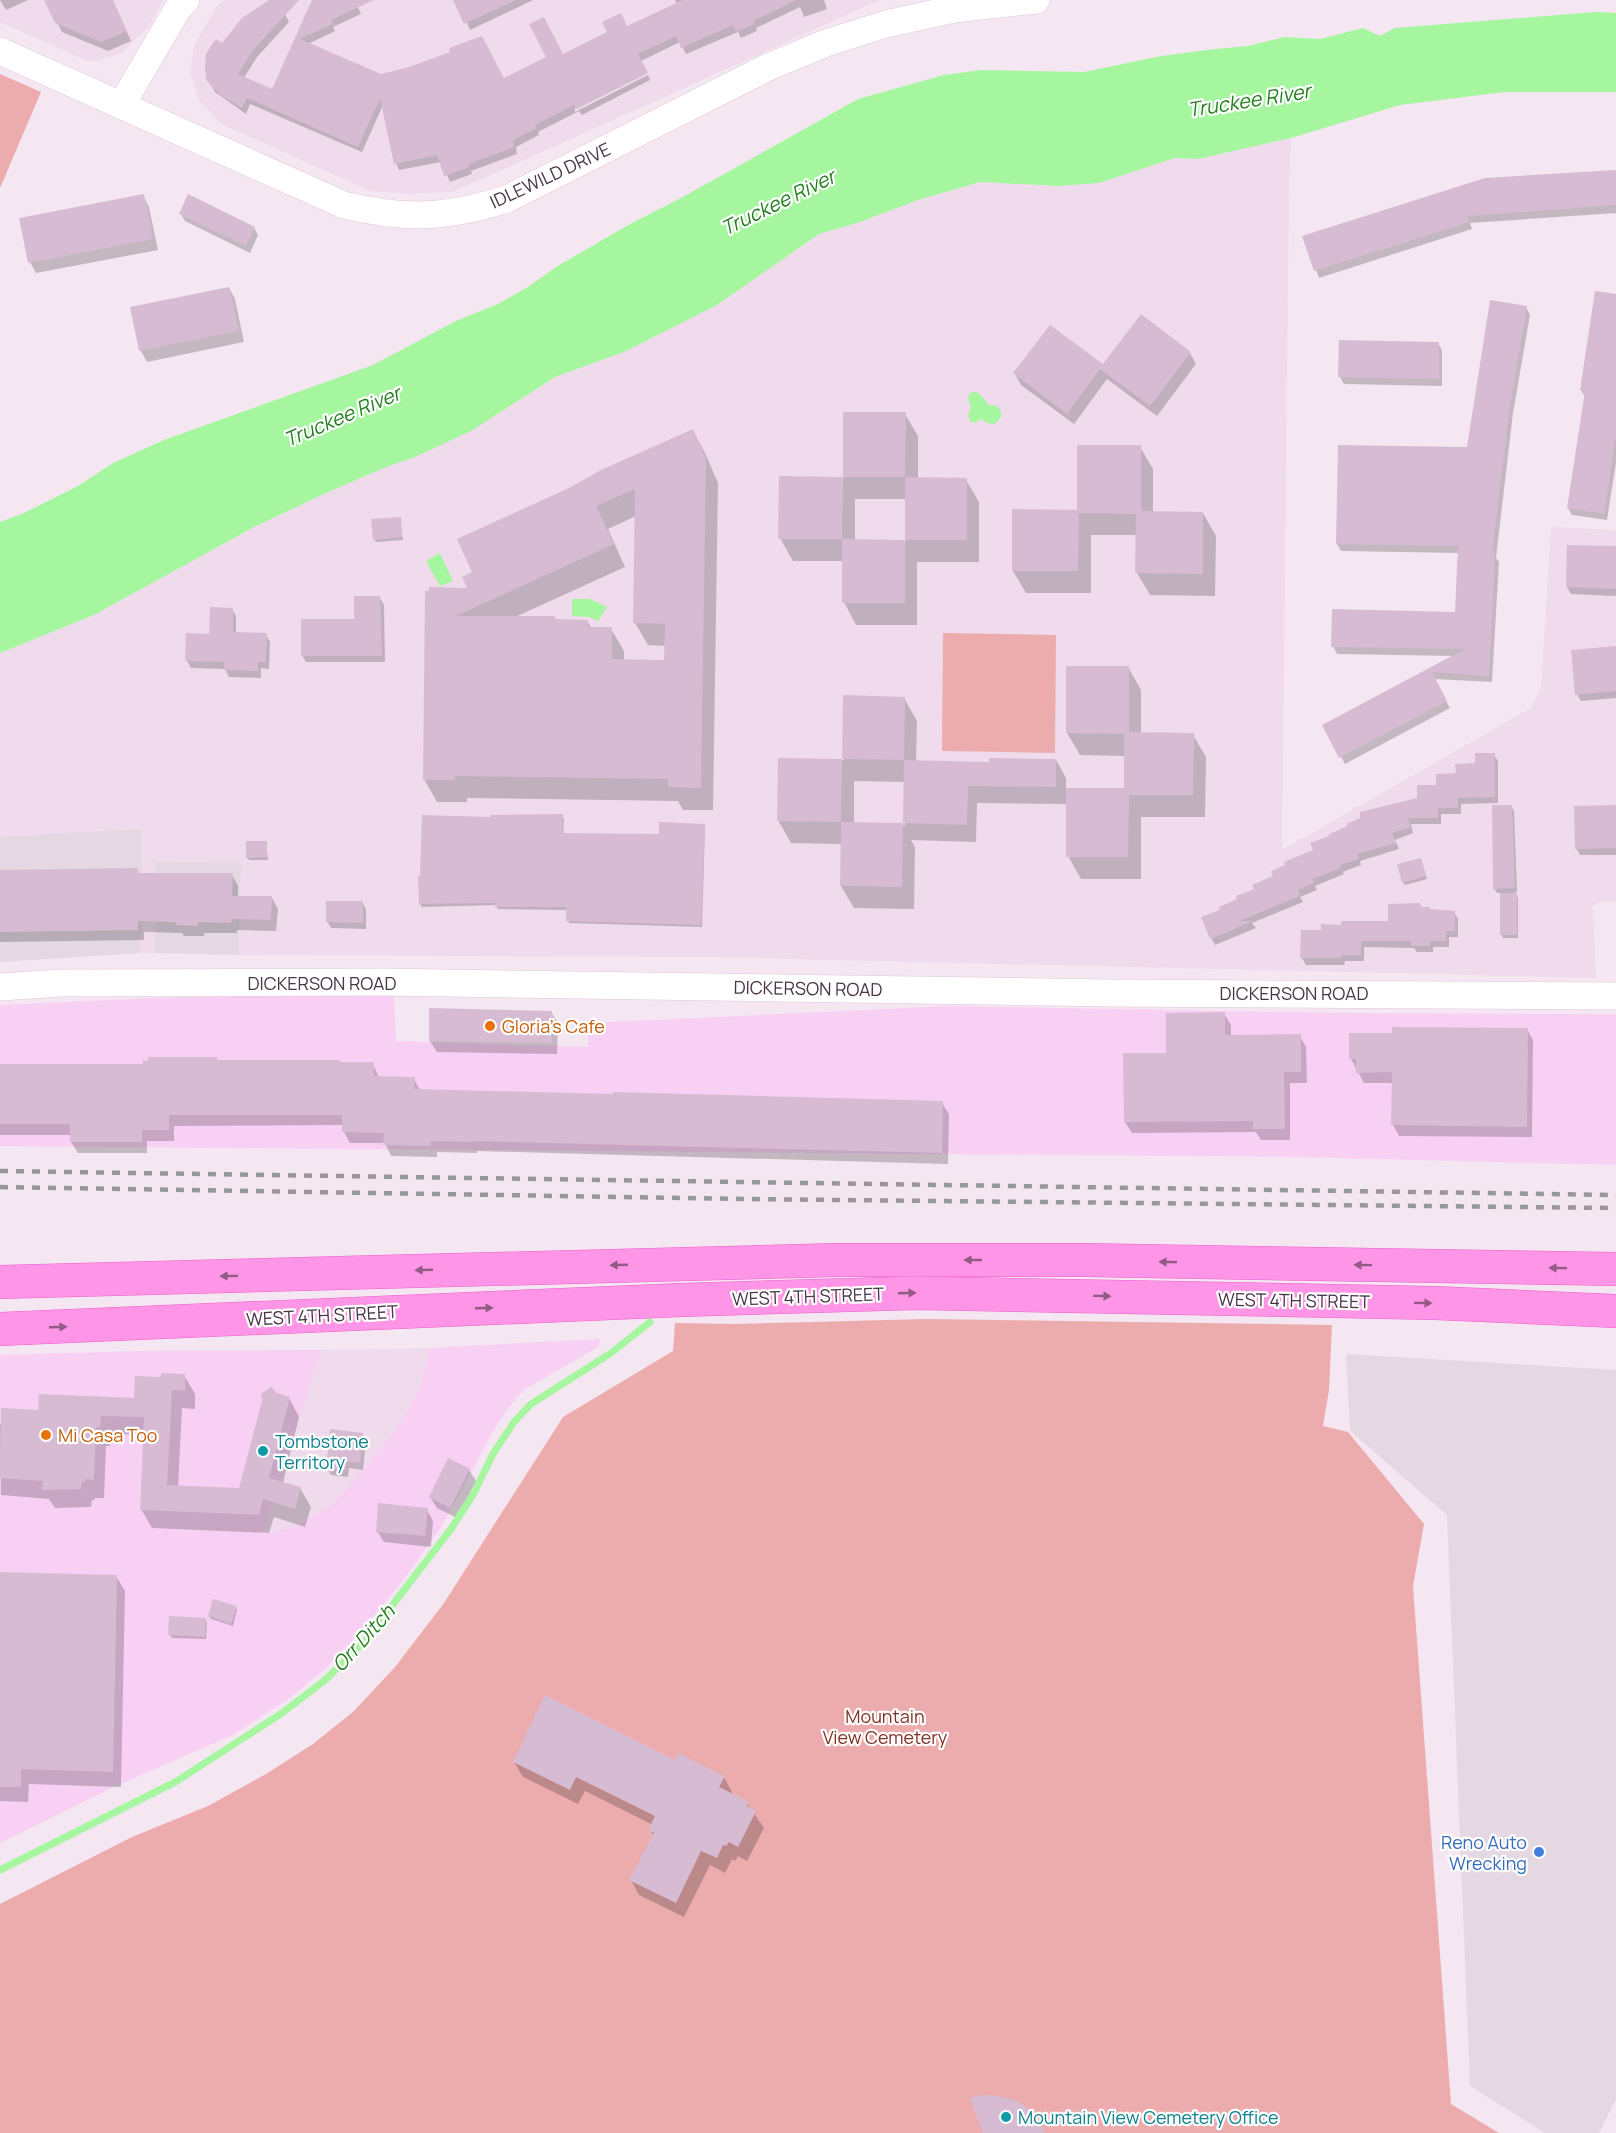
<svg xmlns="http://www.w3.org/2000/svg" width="1616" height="2133" viewBox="0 0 1616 2133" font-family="Manrope,sans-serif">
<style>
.residential{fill:#f0dbec}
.commercial{fill:#f8d0f4}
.industrial{fill:#e4d8e3}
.green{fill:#ecacae}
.water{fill:#a5f69f}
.shadow{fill:#0003;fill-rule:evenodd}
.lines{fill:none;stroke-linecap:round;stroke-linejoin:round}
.stream{stroke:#a5f69f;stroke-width:7}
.building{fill:#d7bbd3;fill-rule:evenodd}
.minor-casing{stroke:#dfc5da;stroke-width:28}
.major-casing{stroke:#ec5dcd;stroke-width:34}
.minor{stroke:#fff;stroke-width:27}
.major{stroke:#ff95e6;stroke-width:33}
.rail{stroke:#979797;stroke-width:4.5;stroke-dasharray:8 8;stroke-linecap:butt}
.oneway{fill:#915b86}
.food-dot{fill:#e8710a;stroke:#fff;stroke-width:2}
.culture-dot{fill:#0f9aa8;stroke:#fff;stroke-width:2}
.shop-dot{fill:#3f7fe0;stroke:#fff;stroke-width:2}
.labels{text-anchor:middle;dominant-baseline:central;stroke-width:4.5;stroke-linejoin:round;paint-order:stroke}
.street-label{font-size:18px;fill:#483546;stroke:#fff}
.food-label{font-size:18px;fill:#c56008;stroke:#fff;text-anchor:start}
.culture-label{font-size:18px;fill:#0d838f;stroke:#fff;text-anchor:start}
.park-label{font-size:18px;fill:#7f3124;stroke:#fff}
.shop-label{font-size:18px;fill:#366cbe;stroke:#fff;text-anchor:end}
.water-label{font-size:20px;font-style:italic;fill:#24801f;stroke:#fff}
</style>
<rect width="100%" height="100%" fill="#f5e7f1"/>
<g class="residential">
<polygon points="0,0 163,0 148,28 120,54 90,62 0,22"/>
<polygon points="224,0 880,0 453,192 408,194 370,191 221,124 199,100 190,72 194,46 216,7"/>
<polygon points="1291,138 1289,190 1282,850 1531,708 1541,688 1551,527 1616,530 1616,902 1599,902 1593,906 1596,978 705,957 239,955 241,864 156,862 155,953 139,953 143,920 141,830 0,837 0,653 94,615 254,527 326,493 386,467 415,457 471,431 555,377 624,352 717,305 819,234 860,222 918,200 980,182 1058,186 1099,183 1175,158 1198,159"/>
<polygon points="428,1348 428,1358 421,1383 402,1422 365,1469 330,1505 297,1526 262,1534 321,1350"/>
</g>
<g class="commercial">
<polygon points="394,992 396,1041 588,1047 589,1023 948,1006 1349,1013 1616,1014 1616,1165 1296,1157 0,1146 0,1005 153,998"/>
<polygon points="600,1339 598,1347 524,1390 512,1403 495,1428 440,1529 404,1579 364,1628 327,1667 290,1698 233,1735 116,1786 0,1843 0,1355 137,1351 321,1350 263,1534 297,1526 330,1505 365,1469 402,1421 421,1383 428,1358 428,1348"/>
</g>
<g class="industrial">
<polygon points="141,829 143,920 139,953 0,962 0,837"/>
<polygon points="156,862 241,863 239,955 155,953"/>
<polygon points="1346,1354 1616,1370 1616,2099 1599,2133 1545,2133 1470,2086 1447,1515 1350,1431"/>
</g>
<g class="green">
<polygon points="0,74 41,92 0,188"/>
<polygon points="943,633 1056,635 1055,753 942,751"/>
<polygon points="925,1319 1332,1325 1329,1390 1323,1426 1348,1432 1424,1524 1413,1586 1451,2104 1499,2133 0,2133 0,1904 132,1837 208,1806 266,1774 313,1744 354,1711 395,1667 444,1603 563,1417 673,1351 675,1323 733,1324"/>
</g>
<g class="water">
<polygon points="1596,12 1616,13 1616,92 1504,92 1400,105 1291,138 1198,159 1175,158 1099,183 1058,186 980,182 918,200 860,222 819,234 717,305 624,352 555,377 471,431 415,457 386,467 326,493 254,527 94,615 0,653 0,522 24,513 78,486 113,463 164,440 373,365 456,321 498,304 528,287 556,267 630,224 683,197 858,99 944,75 982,70 1084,72 1161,56 1215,49 1248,46 1284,37 1320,39 1363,28 1380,36 1395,28"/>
<path d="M972 392C981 391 983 399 989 405L997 406C1004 413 1002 419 994 424L987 423 981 419 975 423 970 421 968 415 971 409 968 397Z"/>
<polygon points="440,553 453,581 440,586 426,561"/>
<polygon points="572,599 590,599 607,607 598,621 589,617 572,616"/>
</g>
<g class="shadow">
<polygon points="0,0 28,0 6,10"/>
<polygon points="46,0 112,0 131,41 108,51 62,32"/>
<polygon points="272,0 278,0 289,22 257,57 244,78 273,91 314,0 362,0 356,3 361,14 333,27 335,31 308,44 381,76 504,80 627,28 677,4 675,0 824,0 827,9 804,17 800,7 756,28 757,31 741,38 738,32 686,54 680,42 641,61 646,72 575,108 575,112 648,75 650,80 582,115 579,111 538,132 539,135 516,147 517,154 471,171 472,174 450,182 441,162 399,170 396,163 383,105 362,152 250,104 246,114 215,92 208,79 222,45"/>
<polygon points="458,0 533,0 470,30"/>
<polygon points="1616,172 1616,213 1470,223 1472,229 1319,278 1304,237"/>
<polygon points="143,196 149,207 158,250 36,273 30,262"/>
<polygon points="181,214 254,228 258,235 250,253 185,221"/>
<polygon points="229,288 235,299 244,342 147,362 141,351 132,308"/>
<polygon points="1616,296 1616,463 1607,520 1572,515 1568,508 1585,397 1581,390"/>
<polygon points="1526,307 1530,315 1513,413 1496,558 1499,562 1492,682 1434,679 1450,708 1345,764 1324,725 1456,656 1337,654 1333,646 1456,614 1459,553 1341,551 1337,544 1468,449"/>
<polygon points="1438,343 1442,350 1442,386 1344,384 1340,377"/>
<polygon points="1190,353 1196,364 1157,416 1107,379 1074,424 1021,385 1015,374 1103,366"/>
<path d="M845 413 905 414 918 436V479L966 480 979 502V562H917V625H856L844 602V561H793L780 538V478H844ZM855 499H907L906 541H855Z"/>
<path d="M693 431 705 453 718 483 713 810H683L678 801 467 798V802H437L424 779 426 592 469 589 474 573ZM636 516 635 623 648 645 666 646V662L624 661V651L611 629H592L587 621H556L555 618H513L625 567 608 529Z"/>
<polygon points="1140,447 1153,469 1153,513 1203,513 1216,536 1215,596 1150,595 1137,573 1137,535 1091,535 1091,593 1026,593 1013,571 1078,511"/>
<polygon points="400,518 403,540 376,542 374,539"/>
<polygon points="1616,547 1616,596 1571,594 1567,587"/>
<polygon points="380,598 384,605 385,662 306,662 302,655 356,621"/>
<polygon points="232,609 236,616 236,634 266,635 270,642 269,669 261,668 261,678 229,677 225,669 191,668 187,661"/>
<polygon points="1616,647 1616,698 1581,701 1577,694"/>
<path d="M1128 667 1141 690V734L1193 735 1206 757 1205 817H1141V879H1081L1068 856V804L977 803 976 842 911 840 915 847 914 909 854 908 841 886 842 844 791 843 778 820 779 759 844 760 845 697 904 698 917 721 916 762 991 763 1056 760 1066 778V789H1125L1126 756 1080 755 1067 733ZM854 781 905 782V825L854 824Z"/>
<polygon points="1494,755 1498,761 1498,803 1461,804 1461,814 1441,814 1441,824 1411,824 1413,833 1395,840 1399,849 1360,861 1361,865 1343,872 1344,874 1315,886 1317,890 1300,897 1303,902 1252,923 1256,928 1215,945 1211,938 1222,911 1315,851 1418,799"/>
<polygon points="1511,806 1514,811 1517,892 1515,892 1518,898 1518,938 1503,938 1502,935 1501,893 1497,893 1494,888"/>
<polygon points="1616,807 1616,855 1580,855 1576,848"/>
<polygon points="562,816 564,819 563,835 661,836 704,825 705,828 702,927 569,923 567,910 498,909 496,905 422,907 420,904 492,819"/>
<polygon points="266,842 268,860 249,860 247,857"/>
<polygon points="1421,859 1427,879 1405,885 1403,882"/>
<polygon points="137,870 139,875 232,875 238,886 238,898 272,898 278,909 276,931 237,930 237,933 204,933 204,936 184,936 182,933 144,932 144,940 0,942 0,871"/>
<polygon points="362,902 366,909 366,929 331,928 327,921"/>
<polygon points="1421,909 1454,912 1458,919 1458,937 1449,937 1449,947 1433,947 1433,952 1417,952 1414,948 1364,947 1364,961 1345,961 1344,965 1306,965 1302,958 1303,932 1323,932 1342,926 1389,923"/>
<polygon points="551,1012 558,1023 557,1054 437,1052 430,1041"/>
<polygon points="1224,1014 1231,1025 1231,1036 1300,1036 1306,1047 1307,1083 1290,1083 1290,1140 1261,1140 1256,1132 1132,1133 1125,1122 1125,1055 1168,1055"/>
<polygon points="1527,1029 1533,1040 1532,1137 1399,1136 1393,1125 1393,1083 1364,1083 1351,1059"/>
<polygon points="218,1062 373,1064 379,1078 414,1079 420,1090 942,1103 949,1114 948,1164 477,1151 477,1153 437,1152 437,1157 391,1156 385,1143 350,1143 344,1132 344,1125 174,1126 174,1141 147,1141 147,1153 78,1153 71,1142 71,1135 0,1135 0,1065 144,1065"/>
<polygon points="184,1375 195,1394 195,1409 182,1408 178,1487 240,1490 276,1394 289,1398 299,1417 283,1483 300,1488 311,1507 305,1527 274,1517 269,1533 152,1528 141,1509 145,1435 111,1434 110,1446 106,1446 104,1498 95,1498 95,1500 92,1500 91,1507 55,1508 49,1499 1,1495 0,1424 39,1411 135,1399 162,1378"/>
<polygon points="362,1434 366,1441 363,1470 349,1468 348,1477 331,1475 327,1468"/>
<polygon points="449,1460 469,1470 476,1481 457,1518 437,1508 430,1497"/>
<polygon points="427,1510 433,1521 431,1547 384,1542 377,1531"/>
<polygon points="0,1573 116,1576 125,1591 121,1787 29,1784 28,1802 0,1801"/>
<polygon points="236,1607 237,1610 233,1626 211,1619 209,1616"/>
<polygon points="205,1619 207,1622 206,1639 172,1638 170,1635"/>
<polygon points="514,1762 675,1762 724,1777 732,1792 731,1795 747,1803 764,1828 747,1861 738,1856 735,1861 732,1859 725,1873 710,1865 684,1917 639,1895 631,1880 654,1836 650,1830 653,1825 585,1791 578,1804 523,1777"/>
</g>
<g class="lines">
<polyline class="stream" points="0,1870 177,1781 282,1713 324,1681 364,1642 451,1529 473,1495 493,1454 514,1422 531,1404 611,1353 650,1322"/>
</g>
<g class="building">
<polygon points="44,0 113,0 127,31 101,42 55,23"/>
<polygon points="269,0 299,0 253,50 238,74 272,89 312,0 374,0 331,20 333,24 300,39 381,74 409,67 450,52 449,48 482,36 504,78 546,57 529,24 544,17 563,54 607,32 602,22 621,13 627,26 683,0 797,0 753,21 754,24 736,32 733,25 681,48 676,36 638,54 648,73 577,109 574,105 535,125 537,128 513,140 514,147 469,164 470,167 444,176 437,155 394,164 380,98 358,147 247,98 242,108 222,96 210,85 206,79 205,67 206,54 211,46 216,39 222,43 242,18"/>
<polygon points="453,0 516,0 464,24"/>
<polygon points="1616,170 1616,205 1467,216 1469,222 1314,271 1302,236 1485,178"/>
<polygon points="144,194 153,239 28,263 19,218"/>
<polygon points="188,194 255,227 246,246 179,214"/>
<polygon points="229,287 239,331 139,351 130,307"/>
<polygon points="1595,291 1616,294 1616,434 1604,514 1567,508 1585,391 1580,390"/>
<polygon points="1490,300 1527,306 1510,405 1492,553 1495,554 1489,676 1432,672 1447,701 1339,758 1322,725 1465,649 1331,647 1332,609 1455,612 1458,546 1336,544 1338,445 1467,447"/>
<polygon points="1141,314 1191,352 1150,406 1100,369 1067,414 1013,373 1050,325 1103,364"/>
<polygon points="1339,340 1439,342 1439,379 1338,377"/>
<polygon points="843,412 906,412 905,477 843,477"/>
<path d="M693 429 706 459 701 788 668 787V779L455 776V780H423L425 591H429V587L467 588 462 577 472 572 457 539 571 487 601 470ZM635 489 633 623 665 624 664 660 612 659V627H588V620L555 619V616H456L614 544 596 506Z"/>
<polygon points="1077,445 1141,445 1141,511 1203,512 1203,574 1135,573 1136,514 1079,513 1078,571 1012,571 1012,509 1077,510"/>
<polygon points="779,476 843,477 842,539 778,539"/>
<polygon points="905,477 967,478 967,540 905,540"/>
<polygon points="401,517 402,537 373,540 371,519"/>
<polygon points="842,539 905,540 905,603 842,603"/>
<polygon points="1567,545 1616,546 1616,589 1566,587"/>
<polygon points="354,596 380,596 382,656 301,656 301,619 354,619"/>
<polygon points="210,607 233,608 233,632 267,633 266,662 258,662 258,671 224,670 224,662 185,661 186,633 209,634"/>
<polygon points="1616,646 1616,691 1575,695 1571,650"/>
<polygon points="1066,666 1129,666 1129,732 1194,733 1193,795 1129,795 1128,857 1066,857 1066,788 1124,788 1124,734 1066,733"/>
<polygon points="843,695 905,697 904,760 842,759"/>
<polygon points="1475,753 1495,753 1495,797 1458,798 1458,808 1438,808 1438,818 1408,818 1411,827 1392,833 1396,843 1357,854 1359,859 1340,865 1341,868 1312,879 1314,883 1298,890 1300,896 1239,921 1253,921 1210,939 1201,917 1220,910 1219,907 1237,899 1236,896 1254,889 1252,885 1273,876 1271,871 1285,865 1284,862 1313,850 1310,843 1329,836 1329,834 1348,826 1346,824 1360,818 1360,812 1417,798 1417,785 1436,785 1436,774 1456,773 1455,764 1475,763"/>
<polygon points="778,758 842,759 841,822 777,821"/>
<polygon points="989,758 1056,759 1056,787 968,786 967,825 903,823 904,760 989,762"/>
<polygon points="1492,805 1512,805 1515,888 1493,889"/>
<polygon points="1616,805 1616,848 1575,849 1574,806"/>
<polygon points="563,814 562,833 659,834 659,822 705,824 701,925 566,921 566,907 495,907 495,903 419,904 418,876 420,876 422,815 490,817 490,815"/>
<polygon points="841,822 903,823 902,887 840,886"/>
<polygon points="246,841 267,841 267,857 246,858"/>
<polygon points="1421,858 1426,876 1402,883 1397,864"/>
<polygon points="138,868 138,873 233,873 232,896 272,896 271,920 232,919 231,923 198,922 198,926 176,925 176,922 138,921 138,930 0,932 0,870"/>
<rect x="1500" y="893" width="17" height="42"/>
<polygon points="326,901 363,901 363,923 326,922"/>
<polygon points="1420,903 1421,907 1430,907 1430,909 1455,911 1455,931 1446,931 1446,941 1430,941 1430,946 1411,946 1411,941 1361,941 1361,955 1342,955 1341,958 1300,958 1301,930 1321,930 1321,924 1341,925 1341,921 1388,921 1388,904"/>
<polygon points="429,1008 552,1011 552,1043 429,1041"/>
<polygon points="1225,1012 1225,1035 1301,1034 1301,1072 1284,1072 1285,1129 1253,1129 1253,1121 1124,1122 1123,1053 1166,1053 1166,1013"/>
<polygon points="1392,1027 1528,1028 1527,1127 1391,1125 1392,1072 1356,1073 1356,1059 1349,1059 1349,1033 1392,1033"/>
<polygon points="148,1057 217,1057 217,1060 340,1060 340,1062 374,1062 374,1076 415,1077 414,1089 613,1094 613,1092 943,1101 942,1153 471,1141 471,1142 431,1141 431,1146 383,1145 384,1133 342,1132 342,1115 169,1115 169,1130 142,1130 142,1142 70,1142 70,1124 0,1124 0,1064 143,1064 143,1060 148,1061"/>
<polygon points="161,1373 185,1374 185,1391 172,1390 167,1485 239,1488 262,1401 261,1394 271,1387 277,1393 290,1397 269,1478 301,1487 295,1509 263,1499 259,1515 140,1510 144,1417 101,1416 100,1427 96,1427 94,1480 85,1479 85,1482 82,1482 81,1489 42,1490 43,1481 0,1478 1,1408 38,1410 39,1394 134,1398 135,1376 161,1377"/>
<polygon points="330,1429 363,1433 360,1463 346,1462 345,1470 326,1468"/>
<polygon points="448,1458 470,1469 450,1508 429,1497"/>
<polygon points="378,1503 428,1508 425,1536 376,1532"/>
<polygon points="0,1572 117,1575 113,1772 21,1769 21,1787 0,1787"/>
<polygon points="213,1599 237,1606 231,1624 208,1616"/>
<polygon points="169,1616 206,1618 205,1637 168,1635"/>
<polygon points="545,1695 675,1760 678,1753 725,1776 719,1787 749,1802 747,1806 756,1811 738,1847 729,1842 726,1846 723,1845 717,1858 701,1851 676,1903 629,1880 654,1833 648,1830 655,1816 576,1777 570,1790 513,1762"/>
<polygon points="985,2095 998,2096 1017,2101 1027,2108 1038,2120 1045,2133 983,2133 970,2098"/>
</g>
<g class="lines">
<defs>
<g id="minor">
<path d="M0 51 344 205C406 220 446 218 507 199L766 68 826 43 886 24 954 9 1036 0"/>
<polyline points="122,104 177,10 186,0"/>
<polyline points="0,987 62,983 381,982 1111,993 1616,996"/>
</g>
<g id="major">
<polyline points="0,1282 837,1260 1083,1260 1616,1269"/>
<polyline points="0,1329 681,1300 917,1293 1435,1303 1616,1311"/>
</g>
</defs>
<use href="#minor" class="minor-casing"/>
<use href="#major" class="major-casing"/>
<use href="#minor" class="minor"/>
<use href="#major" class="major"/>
<g class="rail">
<polyline points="0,1171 1616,1195"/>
<polyline points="0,1187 746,1199 1616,1208"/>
</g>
</g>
<defs><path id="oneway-solid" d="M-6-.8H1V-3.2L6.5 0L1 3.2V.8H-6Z" transform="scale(1.5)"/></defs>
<g class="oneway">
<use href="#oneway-solid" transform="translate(973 1260) rotate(180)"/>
<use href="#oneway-solid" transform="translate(1168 1262) rotate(-179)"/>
<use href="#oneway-solid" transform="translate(619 1265) rotate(178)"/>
<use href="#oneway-solid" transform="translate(1363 1265) rotate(-179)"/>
<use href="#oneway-solid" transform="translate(1558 1268) rotate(-179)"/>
<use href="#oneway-solid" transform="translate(424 1270) rotate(178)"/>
<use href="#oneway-solid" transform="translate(229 1276) rotate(179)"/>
<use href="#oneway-solid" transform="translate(907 1293) rotate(-2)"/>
<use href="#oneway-solid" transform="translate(1102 1296) rotate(1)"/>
<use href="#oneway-solid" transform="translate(1423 1303) rotate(1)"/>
<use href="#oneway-solid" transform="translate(484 1308) rotate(-2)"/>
<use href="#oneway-solid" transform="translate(58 1327) rotate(-2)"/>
</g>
<g class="food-dot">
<circle cx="490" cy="1026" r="6"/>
<circle cx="46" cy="1435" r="6"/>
</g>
<g class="culture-dot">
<circle cx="263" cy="1451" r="6"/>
<circle cx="1006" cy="2117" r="6"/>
</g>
<circle class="shop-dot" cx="1539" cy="1852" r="6"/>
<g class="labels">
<g class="street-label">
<text transform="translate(550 175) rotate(-25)">IDLEWILD DRIVE</text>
<text x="322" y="983">DICKERSON ROAD</text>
<text transform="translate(808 988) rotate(1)">DICKERSON ROAD</text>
<text x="1294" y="993">DICKERSON ROAD</text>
<text transform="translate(808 1296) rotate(-2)">WEST 4TH STREET</text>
<text transform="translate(1294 1300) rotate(1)">WEST 4TH STREET</text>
<text transform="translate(322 1315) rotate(-3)">WEST 4TH STREET</text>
</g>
<g class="food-label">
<text x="502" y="1026">Gloria's Cafe</text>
<text x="58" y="1435">Mi Casa Too</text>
</g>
<g class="culture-label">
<text x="275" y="1441">Tombstone<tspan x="275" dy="21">Territory</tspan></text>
<text x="1018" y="2117">Mountain View Cemetery Office</text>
</g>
<g class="park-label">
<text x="885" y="1716">Mountain<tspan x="885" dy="21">View Cemetery</tspan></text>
</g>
<g class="shop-label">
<text x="1527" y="1842">Reno Auto<tspan x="1527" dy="21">Wrecking</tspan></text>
</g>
<g class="water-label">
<text transform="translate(1249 100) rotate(-9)">Truckee River</text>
<text transform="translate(778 202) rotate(-26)">Truckee River</text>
<text transform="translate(342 416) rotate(-23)">Truckee River</text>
<text transform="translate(363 1638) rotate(-48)">Orr Ditch</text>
</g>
</g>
</svg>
